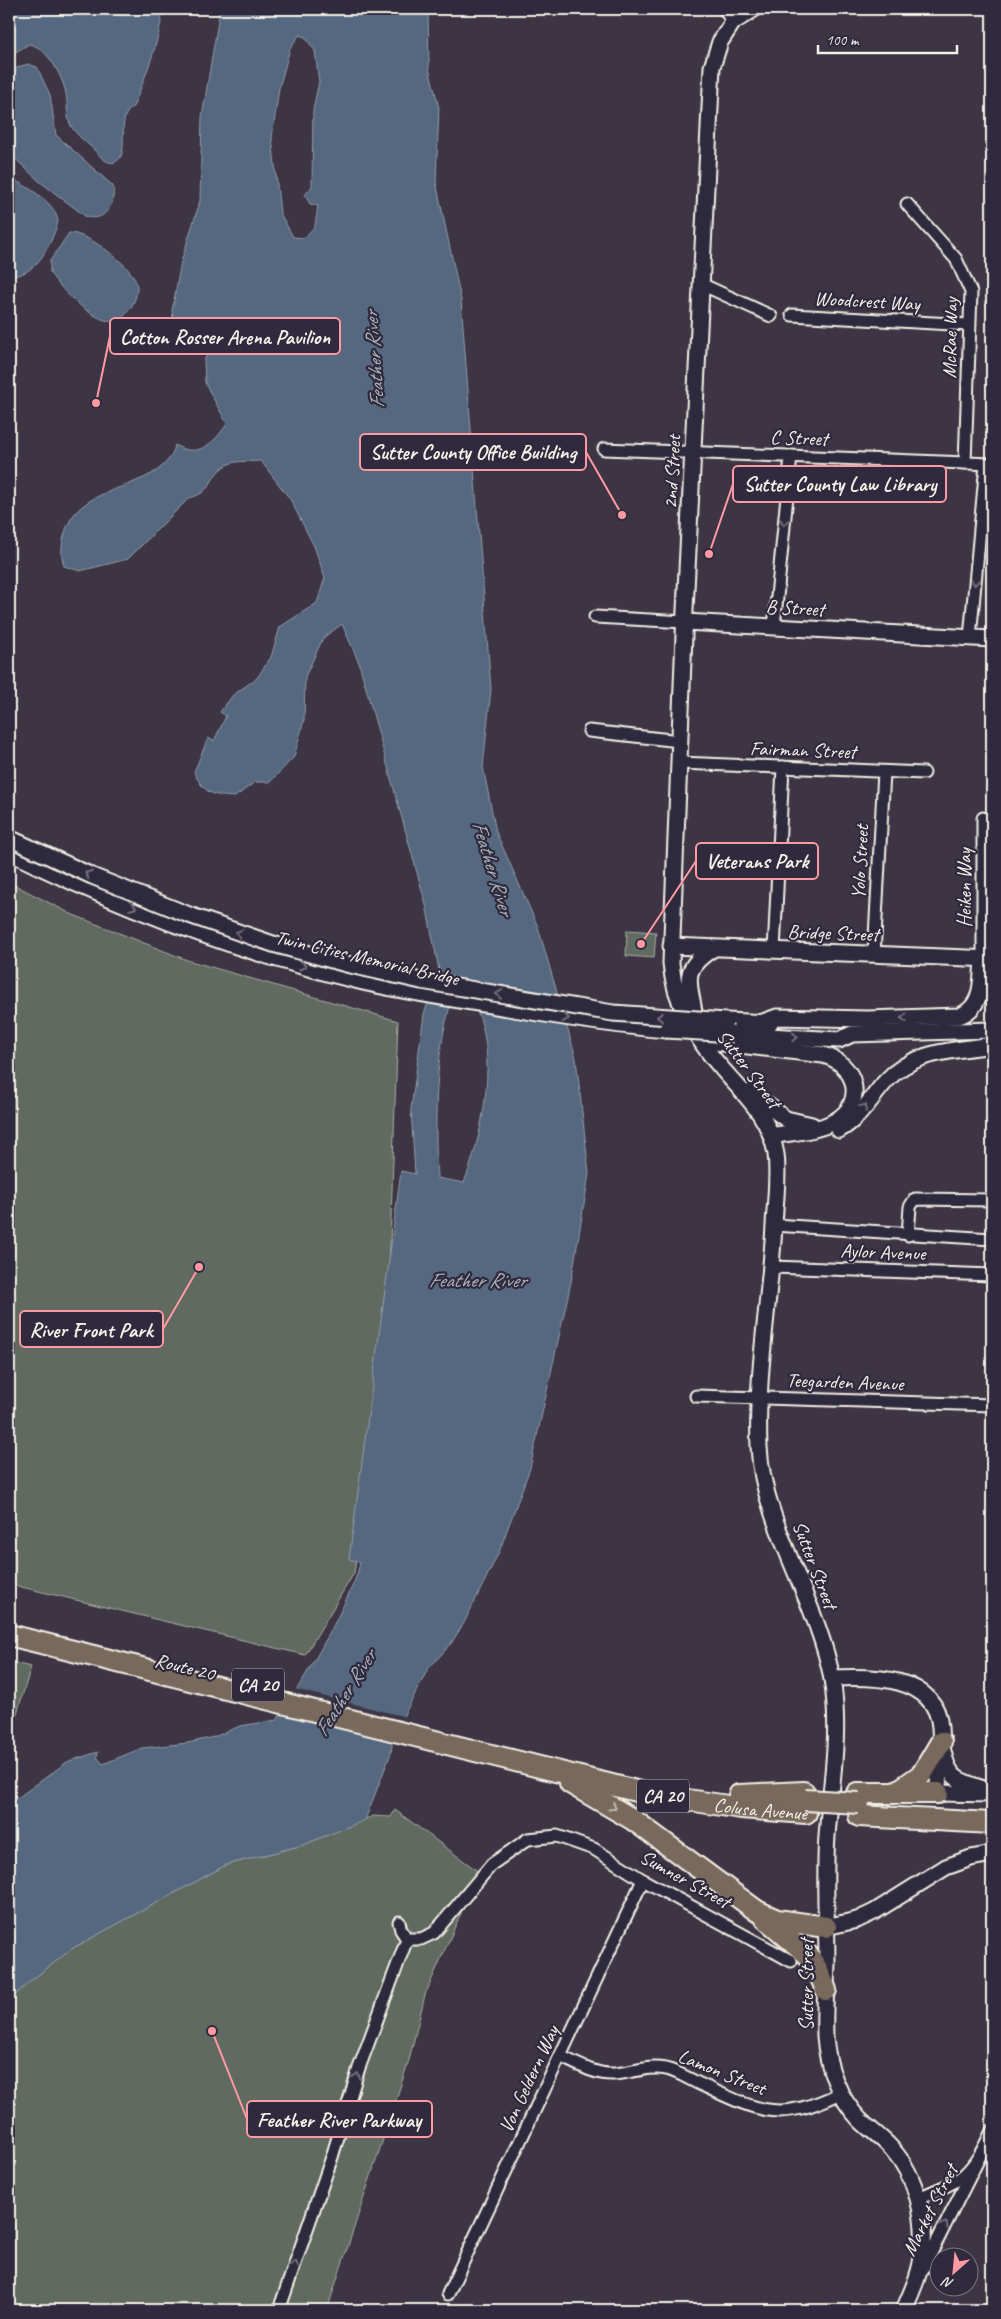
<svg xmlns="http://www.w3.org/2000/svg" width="1001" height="2319" viewBox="0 0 1001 2319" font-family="Caveat,sans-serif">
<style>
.green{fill:#616b60;stroke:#aaaea4}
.water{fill:#546780;stroke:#949eaa;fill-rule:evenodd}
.pier{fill:#3d3444}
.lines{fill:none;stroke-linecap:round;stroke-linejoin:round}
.street-casing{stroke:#f4f1e8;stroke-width:15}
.secondary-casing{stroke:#f4f1e8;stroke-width:19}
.highway-casing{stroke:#f4f1e8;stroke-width:24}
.street{stroke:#2f2a3d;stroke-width:11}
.secondary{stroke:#2f2a3d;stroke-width:15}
.highway{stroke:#78695c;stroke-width:20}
.secondary-bridge-casing{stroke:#f4f1e8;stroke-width:19;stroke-linecap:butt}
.highway-bridge-casing{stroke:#f4f1e8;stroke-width:24;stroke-linecap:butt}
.secondary-bridge{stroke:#2f2a3d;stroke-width:15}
.highway-bridge{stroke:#78695c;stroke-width:20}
.oneway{stroke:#747079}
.oneway2{stroke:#c2bbb0}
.labels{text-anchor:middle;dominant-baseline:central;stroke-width:4.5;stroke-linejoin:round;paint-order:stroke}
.shield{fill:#2f2a3d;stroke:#b9b5b5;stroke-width:1}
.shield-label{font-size:19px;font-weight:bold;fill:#f4f1e8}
.street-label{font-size:20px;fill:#f4f1e8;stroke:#2f2a3d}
.water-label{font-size:21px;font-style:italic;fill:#acb3b9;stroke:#2f2a3d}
.leader{fill:none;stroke:#ff9aa2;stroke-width:2}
.callout-dot{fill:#ff9aa2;stroke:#2f2a3d;stroke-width:2}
.callout{fill:#2f2a3d;stroke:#ff9aa2;stroke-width:2}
.callout-label{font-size:21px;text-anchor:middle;font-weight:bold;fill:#f4f1e8}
</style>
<rect width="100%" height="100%" fill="#3d3444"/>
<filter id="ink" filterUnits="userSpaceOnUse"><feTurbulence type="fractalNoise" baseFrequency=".02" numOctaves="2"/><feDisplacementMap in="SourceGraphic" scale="10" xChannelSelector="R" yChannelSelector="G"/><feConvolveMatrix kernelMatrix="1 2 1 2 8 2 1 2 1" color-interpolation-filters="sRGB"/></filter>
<g filter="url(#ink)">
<g class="green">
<polygon points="9,882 71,914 187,960 398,1021 386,1358 354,1573 305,1655 9,1584"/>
<polygon points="627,930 656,932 654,958 626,956"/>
<polygon points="9,1662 31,1667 9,1740"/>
<polygon points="395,1810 479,1872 425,1995 409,2060 327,2310 9,2310 9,2001 29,1982 73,1948 226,1865 303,1845 373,1816 391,1817"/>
</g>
<g class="water">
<path d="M9 9H163C159 42 146 76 133 107 114 117 132 155 115 162 108 165 101 157 96 152 87 142 76 136 70 124 66 114 68 104 66 94 63 78 48 47 29 44L9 56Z"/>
<path d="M220 9H428L429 68 439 108 436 182 461 300 491 689 483 767 496 832 538 927 576 1058 589 1174 571 1282 530 1468 499 1552 464 1623 450 1645 428 1669 393 1736 391 1753 365 1820 303 1845 226 1865 73 1948 29 1982 9 2001V1804L67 1762 98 1752 97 1757 103 1764 142 1748 188 1743 214 1737 240 1726 277 1720C302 1682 326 1643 345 1602 351 1589 358 1576 360 1562L349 1559 401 1171 415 1174 411 1109 424 1014 439 970 426 905 359 663 342 624 323 638 305 677 304 720 294 757 270 782H255L235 797C213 796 204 794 194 772L208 738 214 741 226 716 220 712 233 695 257 678 271 657 280 627 317 603 325 578 314 546 290 499 261 461C252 462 238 460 229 464 208 473 216 492 189 498L128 559 80 571 64 566C61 555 61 548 64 536 76 483 144 493 169 459 172 456 174 450 175 445 198 459 214 443 227 424L205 383 204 360 212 346 208 339 175 333 172 311 181 262 200 201 202 117ZM299 35 305 37 315 51 319 82 313 109 312 186 305 195 310 204 318 206 315 226 304 238 293 237 280 213 272 137 279 88 290 49ZM468 998C472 1004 477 1011 480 1018 496 1067 482 1136 464 1183L437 1178C435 1119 434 1056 452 1000Z"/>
<path d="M28 64 37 67 50 95 56 135 113 186C116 203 105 224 85 216L39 181 9 153V76L18 67Z"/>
<path d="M9 177C25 186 56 201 58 222 51 245 36 277 9 276Z"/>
<path d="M69 233C87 232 137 268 137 287 138 299 128 314 119 321 97 327 61 290 50 273V261Z"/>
</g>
<polygon class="pier" points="294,1689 406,1717 395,1737 282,1709"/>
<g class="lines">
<defs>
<g id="street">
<polyline points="724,9 733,22"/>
<polyline points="907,204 956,259 971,292 965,463"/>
<polyline points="701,284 771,316"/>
<polyline points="792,315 969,325"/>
<polyline points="604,449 992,464"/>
<polyline points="595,617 685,622"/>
<polyline points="774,627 791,456"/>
<polyline points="970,638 986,464"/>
<polyline points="589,731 680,741"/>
<polyline points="680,763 924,773"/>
<polyline points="774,951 783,767"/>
<polyline points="874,955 884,772"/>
<polyline points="983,959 983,818"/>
<polyline points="774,1225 992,1239"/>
<polyline points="908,1235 910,1207 915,1199 992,1200"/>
<polyline points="772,1267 992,1275"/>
<polyline points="696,1396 992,1405"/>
<polyline points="399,1922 401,1930 407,1939"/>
<polyline points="407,1939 421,1939 434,1933 492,1864 528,1839 557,1836 594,1849 643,1880 791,1961"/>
<path d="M560 2056C577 2064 595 2075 614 2074 632 2073 648 2065 666 2069 679 2072 692 2081 704 2086 762 2113 780 2122 841 2093"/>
<path d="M918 2198C964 2179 970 2177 992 2131"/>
<polyline points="923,2269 981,2154"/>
<polyline points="448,2294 643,1880"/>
<polyline points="279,2310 332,2157 359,2068 407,1939"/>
</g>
<g id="secondary">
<path d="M754 9 733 22 720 42 712 67 685 610 671 963C674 1003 698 1042 724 1071 747 1097 770 1118 776 1154 779 1178 775 1202 774 1226 770 1299 756 1373 759 1447 763 1525 818 1601 832 1679 841 1732 831 1783 827 1836 824 1879 827 1921 827 1964 826 1988 824 2012 825 2036 827 2067 839 2098 860 2120 870 2130 883 2138 892 2149 917 2177 927 2220 922 2256 920 2275 911 2293 904 2310"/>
<polyline points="685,622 992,639"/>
<path d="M9 852C122 908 241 953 363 982 411 993 460 1000 508 1008 561 1017 613 1025 666 1030"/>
<polyline points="671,946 992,959"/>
<polyline points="726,1021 770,1023"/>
<path d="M695 1023C694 988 674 972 714 948"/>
<path d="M760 1023 777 1017 867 1019 959 1016C984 1007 981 981 983 959"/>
<polyline points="733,1034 839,1040 852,1034 992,1030"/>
<path d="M715 1042 823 1055C856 1063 867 1103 835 1121 816 1132 792 1132 771 1136"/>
<polyline points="750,1092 786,1119 812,1125"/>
<path d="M839 1130C859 1119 871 1098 886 1081 914 1050 954 1051 992 1045"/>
<path d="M832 1678C871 1676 936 1675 940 1727 942 1749 938 1771 938 1793L992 1794"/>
<path d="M943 1751C949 1781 960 1781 987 1790"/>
<polyline points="826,1927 857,1920 874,1912 946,1867 971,1858 992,1854"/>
</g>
<g id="highway">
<path id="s1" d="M9 1635 648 1794 741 1808 806 1813"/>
<polyline points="570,1783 632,1819 757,1911 777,1920 826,1927"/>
<polyline points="857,1793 938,1793"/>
<polyline points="895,1793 922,1774 941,1742"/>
<polyline points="739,1795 804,1792"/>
<polyline points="859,1816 992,1823"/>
<polyline points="766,1919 808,1955 818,1970 826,1990"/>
</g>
</defs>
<use href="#street" class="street-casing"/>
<use href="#secondary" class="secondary-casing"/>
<use href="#highway" class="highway-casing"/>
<use href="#street" class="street"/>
<use href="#secondary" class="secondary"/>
<use href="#highway" class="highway"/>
<defs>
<g id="secondary-bridge">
<polyline points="9,838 92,876 189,915 273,944 350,965 421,981 613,1013 726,1021"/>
<polyline points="666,1030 733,1034"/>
</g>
<polyline id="highway-bridge" points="805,1800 859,1803"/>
</defs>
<use href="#secondary-bridge" class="secondary-bridge-casing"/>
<use href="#highway-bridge" class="highway-bridge-casing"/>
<use href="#secondary-bridge" class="secondary-bridge"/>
<use href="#highway-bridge" class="highway-bridge"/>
</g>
<defs><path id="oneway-chevron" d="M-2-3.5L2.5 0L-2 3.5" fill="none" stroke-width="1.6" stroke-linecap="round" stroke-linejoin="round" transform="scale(1.25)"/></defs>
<g class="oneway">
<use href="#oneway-chevron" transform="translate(784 522) rotate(96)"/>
<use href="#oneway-chevron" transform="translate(975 582) rotate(95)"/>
<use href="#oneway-chevron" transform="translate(88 874) rotate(-156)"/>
<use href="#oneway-chevron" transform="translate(133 907) rotate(22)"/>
<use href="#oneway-chevron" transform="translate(239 933) rotate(-162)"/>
<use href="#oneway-chevron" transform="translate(303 966) rotate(16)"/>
<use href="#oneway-chevron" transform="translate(499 994) rotate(-171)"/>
<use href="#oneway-chevron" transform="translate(660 1017) rotate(-176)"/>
<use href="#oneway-chevron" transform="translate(566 1018) rotate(9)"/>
<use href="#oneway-chevron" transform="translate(904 1018) rotate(178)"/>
<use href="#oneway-chevron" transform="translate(795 1037) rotate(3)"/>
<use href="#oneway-chevron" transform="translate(864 1107) rotate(-50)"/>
<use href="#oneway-chevron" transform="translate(357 2076) rotate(-73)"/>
<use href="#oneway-chevron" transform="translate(945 2225) rotate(-63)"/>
<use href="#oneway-chevron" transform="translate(295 2264) rotate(-72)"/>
</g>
<use class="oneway2" href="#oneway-chevron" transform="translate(613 1807) rotate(32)"/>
</g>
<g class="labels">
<g class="shield">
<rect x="232" y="1668.5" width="52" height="33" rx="4"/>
<rect x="637" y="1779.5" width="52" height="33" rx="4"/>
</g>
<g class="shield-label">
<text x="258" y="1685">CA 20</text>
<text x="663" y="1796">CA 20</text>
</g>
<g class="street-label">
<text transform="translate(867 301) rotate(3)">Woodcrest Way</text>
<text transform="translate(950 338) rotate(-89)">McRae Way</text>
<text transform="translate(799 438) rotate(2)">C Street</text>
<text transform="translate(672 472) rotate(-87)">2nd Street</text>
<text transform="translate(795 608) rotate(3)">B Street</text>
<text transform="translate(803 750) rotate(2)">Fairman Street</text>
<text transform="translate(860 862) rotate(-87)">Yolo Street</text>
<text transform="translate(964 888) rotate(-90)">Heiken Way</text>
<text transform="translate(833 933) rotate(2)">Bridge Street</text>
<text transform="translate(367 958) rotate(13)">Twin Cities Memorial Bridge</text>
<text transform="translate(749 1069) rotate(53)">Sutter Street</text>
<text transform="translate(883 1252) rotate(2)">Aylor Avenue</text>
<text transform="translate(845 1382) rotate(2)">Teegarden Avenue</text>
<text transform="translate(815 1565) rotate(69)">Sutter Street</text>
<text transform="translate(185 1667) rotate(14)">Route 20</text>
<text stroke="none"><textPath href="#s1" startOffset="772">Colusa Avenue</textPath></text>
<text transform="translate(685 1879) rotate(29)">Sumner Street</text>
<text transform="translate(806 1985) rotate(-90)">Sutter Street</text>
<text transform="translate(722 2072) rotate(22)">Lamon Street</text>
<text transform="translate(529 2079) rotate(-65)">Von Geldern Way</text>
<text transform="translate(930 2210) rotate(-63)">Market Street</text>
</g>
<g class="water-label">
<text transform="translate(374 360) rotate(-94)">Feather River</text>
<text transform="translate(493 868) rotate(73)">Feather River</text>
<text x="477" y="1280">Feather River</text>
<text transform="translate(345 1693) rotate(-58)">Feather River</text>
</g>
</g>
<path class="leader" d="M96 403L110 336M622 515L586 452M709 554L733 484M641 944L696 861M199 1267L163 1329M212 2031L247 2119"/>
<g class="callout-dot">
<circle cx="96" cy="403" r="5"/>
<circle cx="622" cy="515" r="5"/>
<circle cx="709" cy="554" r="5"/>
<circle cx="641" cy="944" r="5"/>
<circle cx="199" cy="1267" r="5"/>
<circle cx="212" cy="2031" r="5"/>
</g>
<g class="callout">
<rect x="110" y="318" width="230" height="36" rx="5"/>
<rect x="360" y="434" width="226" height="36" rx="5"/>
<rect x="733" y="466" width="213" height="36" rx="5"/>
<rect x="696" y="843" width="122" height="36" rx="5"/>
<rect x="20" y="1311" width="143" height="36" rx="5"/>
<rect x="247" y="2101" width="185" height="36" rx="5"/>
</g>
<g class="callout-label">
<text x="225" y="344">Cotton Rosser Arena Pavilion</text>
<text x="473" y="459">Sutter County Office Building</text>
<text x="840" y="491">Sutter County Law Library</text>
<text x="757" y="868">Veterans Park</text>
<text x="91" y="1337">River Front Park</text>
<text x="339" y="2127">Feather River Parkway</text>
</g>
<rect width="1001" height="2319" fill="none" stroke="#2f2a3d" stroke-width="30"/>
<rect x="15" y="15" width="971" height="2289" fill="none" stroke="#f4f1e8" stroke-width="2" filter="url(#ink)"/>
<g transform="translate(954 2272) rotate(207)"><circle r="24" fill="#2f2a3d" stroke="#7e7a81"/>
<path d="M0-4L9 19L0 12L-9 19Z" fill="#ff9aa2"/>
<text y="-8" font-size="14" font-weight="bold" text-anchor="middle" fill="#f4f1e8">N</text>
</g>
<path d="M818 45v8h139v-8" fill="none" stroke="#f4f1e8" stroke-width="2.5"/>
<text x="826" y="45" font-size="15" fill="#f4f1e8" stroke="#2f2a3d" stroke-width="4" paint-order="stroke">100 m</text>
</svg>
